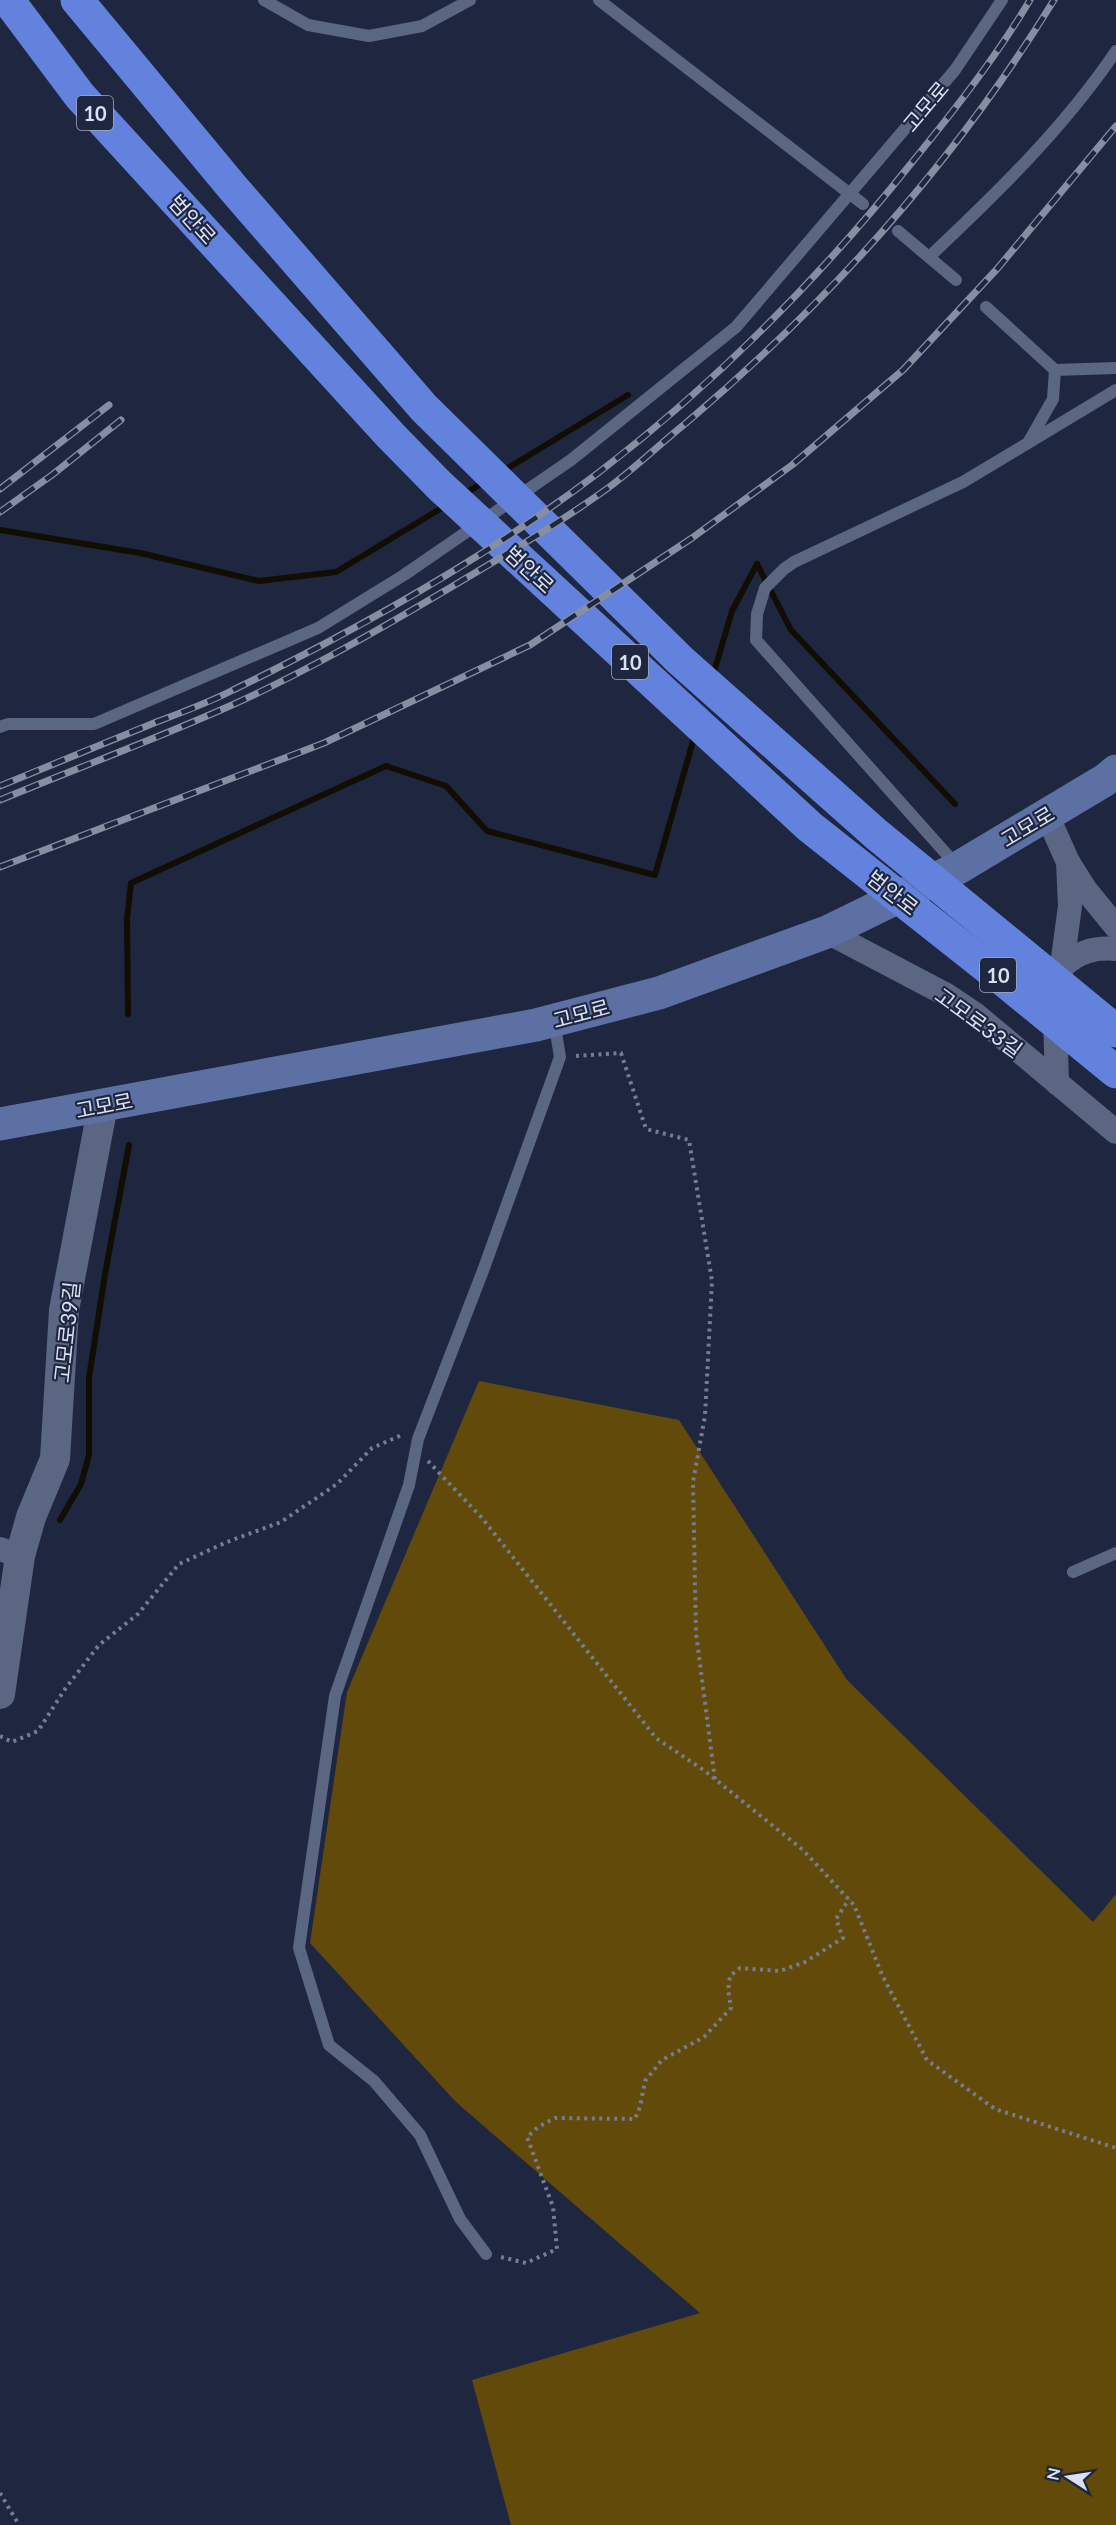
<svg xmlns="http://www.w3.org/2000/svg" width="1116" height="2525" viewBox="0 0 1116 2525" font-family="Lato,'Noto Sans KR',sans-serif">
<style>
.green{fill:#614a0a}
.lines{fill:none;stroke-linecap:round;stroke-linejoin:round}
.stream{stroke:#120d03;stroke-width:6}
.path{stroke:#757d91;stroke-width:4;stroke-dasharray:3 4.5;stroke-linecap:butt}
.service{stroke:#5b6682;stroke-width:12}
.minor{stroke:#5b6682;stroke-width:24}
.tertiary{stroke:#5b6682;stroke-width:30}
.secondary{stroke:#5d70a4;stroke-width:33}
.trunk{stroke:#6282dd;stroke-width:33}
.rail-casing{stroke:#868ea1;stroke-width:7}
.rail{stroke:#1e273f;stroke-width:4.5;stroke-dasharray:14;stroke-linecap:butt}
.labels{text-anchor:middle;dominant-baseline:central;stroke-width:4.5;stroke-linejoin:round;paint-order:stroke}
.shield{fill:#1e273f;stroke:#a2a9bc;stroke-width:1.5}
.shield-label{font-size:20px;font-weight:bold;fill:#dbe1f1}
.street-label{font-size:21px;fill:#dbe1f1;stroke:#1e273f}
</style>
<rect width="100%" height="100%" fill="#1e273f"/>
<polygon class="green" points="479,1381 679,1420 847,1680 1093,1922 1116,1894 1116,2525 511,2525 472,2380 700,2313 456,2102 310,1943 347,1692"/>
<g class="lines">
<g class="stream">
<polyline points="503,471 628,395"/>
<polyline points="464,494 486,481"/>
<polyline points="0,530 140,553 259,581 336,572 445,506"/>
<polyline points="757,564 791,630 955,804"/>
<polyline points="713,675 732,611 757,564"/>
<polyline points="128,1014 127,919 131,883 386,766 446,786 487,831 655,875 695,734"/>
<polyline points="60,1520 81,1484 89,1455 89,1378 105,1274 129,1145"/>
</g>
<g class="path">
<polyline points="576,1056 621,1053 646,1129 689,1140 712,1281 705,1416 693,1482 696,1633 715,1780"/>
<polyline points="428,1461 482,1518 656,1738 705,1771 803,1850 854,1905 883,1977 927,2060 995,2109 1116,2148"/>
<polyline points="0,1736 12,1742 38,1731 65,1689 99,1645 138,1614 179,1564 227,1542 281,1522 337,1484 372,1448 404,1434"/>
<polyline points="501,2257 526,2263 557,2249 553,2207 527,2137 538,2127 555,2118 635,2119 640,2107 645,2081 662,2060 704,2037 731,2008 728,1990 730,1976 740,1968 780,1971 805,1962 843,1938 836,1919 849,1899"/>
<polyline points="0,2493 19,2525"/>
</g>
<g class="service">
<polyline points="264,0 308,25 369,36 422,26 470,0"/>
<polyline points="599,0 863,204"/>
<polyline points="898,231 956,280"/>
<path d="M929 257C996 194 1064 128 1116 51"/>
<polyline points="986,307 1055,370 1116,368"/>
<polyline points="1028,443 1053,399 1055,370"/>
<polyline points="0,727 8,724 94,724 318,628 404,575 571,460 736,327 955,70 1002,0"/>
<polyline points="958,867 756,640 757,614 765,588 784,569 794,562 963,482 1116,390"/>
<polyline points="1073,1572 1116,1553"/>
<polyline points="486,2254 460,2219 420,2135 374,2081 329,2045 299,1948 335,1696 409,1485 418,1439 484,1268 560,1057 554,1021"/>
</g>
<g class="minor">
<polyline points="1047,815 1068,862 1085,889 1116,927"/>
<polyline points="827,932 945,994 975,1014 1116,1132"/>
<path d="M1062 967C1078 952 1094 947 1116 949"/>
<polyline points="1057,1083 1055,1017 1070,906 1068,862"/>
<polyline points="0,1549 20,1556"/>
</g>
<polyline class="tertiary" points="0,1694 20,1556 31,1517 55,1459 64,1310 103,1105"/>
<polyline class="secondary" points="0,1124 536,1025 659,993 827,932 958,868 1105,780 1116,771"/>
<g class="trunk">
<polyline points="8,0 80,96 391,436 440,486 810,827 1006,982 1116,1072"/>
<polyline points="77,0 233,188 424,408 680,660 876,834 1116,1031"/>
</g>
<defs>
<g id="rail">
<polyline points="0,489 109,405"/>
<polyline points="0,512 52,475 121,420"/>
<path d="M0 786C51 765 102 744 154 723 180 713 208 703 233 690 359 629 486 558 598 473 714 384 818 280 909 166 952 113 995 59 1030 0"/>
<path d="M0 800C77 768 156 739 232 705 307 671 382 628 453 586 505 555 558 524 608 488 635 468 660 444 686 423 829 302 956 160 1054 0"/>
<polyline points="0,867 324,743 530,645 692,538 792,465 903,370 997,269 1116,126"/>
</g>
</defs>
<use href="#rail" class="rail-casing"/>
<use href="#rail" class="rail"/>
</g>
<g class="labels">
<g class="shield">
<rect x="77" y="96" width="36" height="34" rx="4.5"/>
<rect x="612" y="645" width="36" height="34" rx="4.5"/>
<rect x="980" y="958" width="36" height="34" rx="4.5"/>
</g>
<g class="shield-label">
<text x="95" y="113">10</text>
<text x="630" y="662">10</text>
<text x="998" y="975">10</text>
</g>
<g class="street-label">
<text transform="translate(925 106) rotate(-50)">고모로</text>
<text transform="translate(193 219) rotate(48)">범안로</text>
<text transform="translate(530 569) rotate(43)">범안로</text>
<text transform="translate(1027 826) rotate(-31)">고모로</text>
<text transform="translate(893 892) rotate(38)">범안로</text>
<text transform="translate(581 1013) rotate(-15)">고모로</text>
<text transform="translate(979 1022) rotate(36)">고모로33길</text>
<text transform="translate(104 1105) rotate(-11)">고모로</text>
<text transform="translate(66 1332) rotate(-84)">고모로39길</text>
</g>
</g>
<g transform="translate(1068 2477) rotate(282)" stroke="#1e273f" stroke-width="4.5" paint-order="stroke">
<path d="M0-4.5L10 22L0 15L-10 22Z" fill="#dbe1f1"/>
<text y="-9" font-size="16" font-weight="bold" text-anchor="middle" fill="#dbe1f1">N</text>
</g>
</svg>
